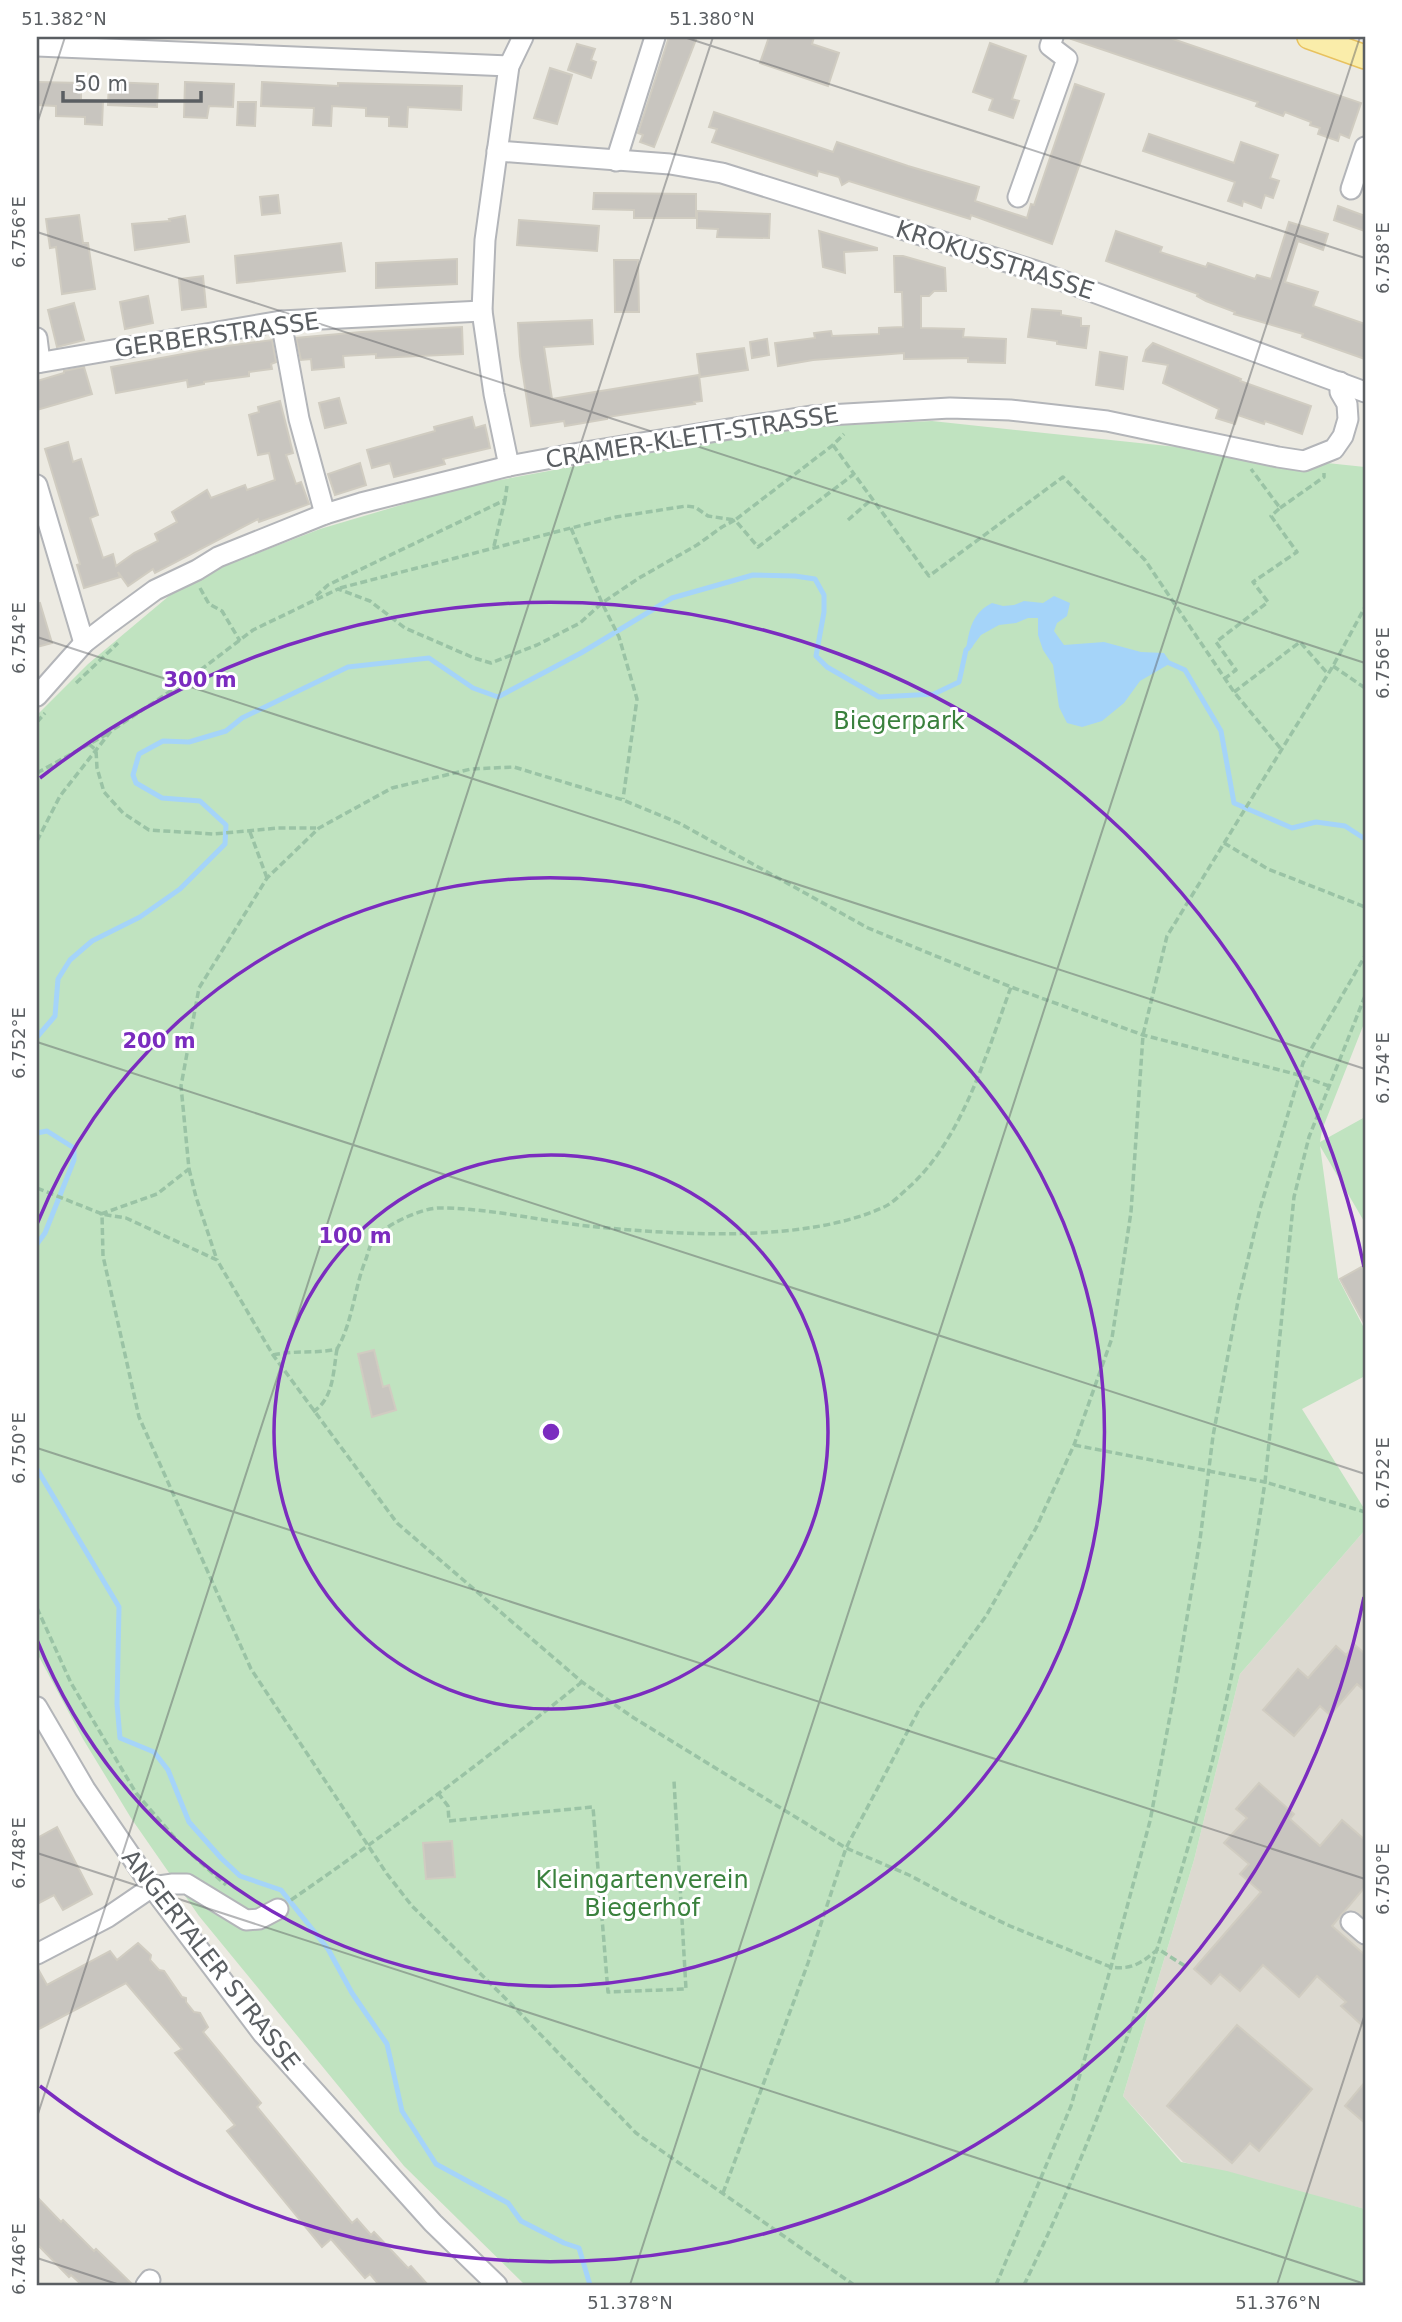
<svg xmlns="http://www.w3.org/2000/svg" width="1402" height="2322" viewBox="0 0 1402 2322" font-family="'DejaVu Sans',sans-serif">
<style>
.education{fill:#dcd9d0}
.green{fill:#c0e3c0}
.water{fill:#a5d4f9}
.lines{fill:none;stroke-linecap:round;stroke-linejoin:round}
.stream{stroke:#a5d4f9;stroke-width:5}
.building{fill:#c8c5bf;stroke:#d0ccc1;stroke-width:2}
.minor-casing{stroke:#b3b5b9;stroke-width:23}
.major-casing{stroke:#e8c25f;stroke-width:26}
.path{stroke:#9ac3a5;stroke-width:3.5;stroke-dasharray:7 3.5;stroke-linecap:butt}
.minor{stroke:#fff;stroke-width:19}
.major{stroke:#faedaa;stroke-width:23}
.ticks{fill:none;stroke:#5a5e62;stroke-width:2;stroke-opacity:0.45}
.ring{fill:none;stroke:#7b2cbf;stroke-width:3.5}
.labels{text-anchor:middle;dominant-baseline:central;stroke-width:6;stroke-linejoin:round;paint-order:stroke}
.street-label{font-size:24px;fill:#5a5e62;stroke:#fff}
.park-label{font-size:24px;fill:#3a813d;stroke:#fff}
.centre{fill:#7b2cbf;stroke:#fff;stroke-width:3.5}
.ring-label{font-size:21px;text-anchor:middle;font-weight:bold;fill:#7b2cbf;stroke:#fff;stroke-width:6;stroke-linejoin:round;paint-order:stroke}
.neatline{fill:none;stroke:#5a5e62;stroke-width:2.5}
.ticks-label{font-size:18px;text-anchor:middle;fill:#5a5e62}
</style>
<rect width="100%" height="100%" fill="#eceae2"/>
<polygon class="education" points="1365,1530 1365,2209 1183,2162 1123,2096 1194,1860 1240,1674"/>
<polygon class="green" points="932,421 1365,467 1365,1021 1322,1130 1320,1142 1365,1117 1365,1223 1320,1146 1338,1278 1365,1330 1365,1376 1302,1409 1365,1510 1365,1530 1240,1674 1194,1860 1123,2096 1181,2162 1227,2171 1365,2209 1365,2285 525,2285 404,2166 199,1916 131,1818 83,1739 37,1653 37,715 88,664 188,580 320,529 462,487 782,428"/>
<path class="water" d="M1054 596 1070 603 1067 616 1057 623 1054 631 1064 645 1104 642 1141 652 1164 653 1171 663 1140 681 1124 703 1102 721 1082 727 1067 723 1059 707 1053 665 1043 650 1038 635V618H1028L1016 623 999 625 981 635 969 651 966 650C969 630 972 613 992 603L1003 606 1014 605 1024 601 1043 603Z"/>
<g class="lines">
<g class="stream">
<polyline points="1167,662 1185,670 1221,731 1234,803 1292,828 1316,822 1345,826 1365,839"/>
<polyline points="37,1037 55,1016 58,979 70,960 92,941 140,917 180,889 225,844 226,825 200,801 162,798 136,783 133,775 139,754 163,741 189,742 226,731 242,718 348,667 429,658 473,688 498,697 581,653 672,598 753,575 795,576 815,579 824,595 824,612 816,656 827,667 879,697 934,694 959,682 966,650 970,646"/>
<polyline points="37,1133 47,1131 74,1148 74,1160 45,1233 37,1244"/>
<polyline points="37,1469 119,1607 117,1704 120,1738 154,1752 168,1770 189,1822 221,1858 240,1876 281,1890 328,1949 352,1993 387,2044 402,2111 436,2164 508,2203 521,2221 564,2243 579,2248 590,2285"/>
</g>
</g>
<g class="building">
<polygon points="669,37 697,37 654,147 640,142 643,135 638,133"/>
<polygon points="769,37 814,37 812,44 839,53 828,86 760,63"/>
<polygon points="1072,37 1167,37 1361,103 1349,138 1340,134 1338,141 1318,134 1320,128 1310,125 1311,122 1285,112 1283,116 1256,106 1258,102 1254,101 1071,39"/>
<polygon points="990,43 1026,56 1012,99 1019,101 1013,118 989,110 993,99 973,92"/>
<polygon points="577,44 595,49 591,60 596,62 591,78 568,70"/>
<polygon points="550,68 572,75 557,124 534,118"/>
<polygon points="37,82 81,83 81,100 103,101 102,125 85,124 85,117 56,116 56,106 37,105"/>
<polygon points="109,82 158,84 157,107 108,105"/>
<polygon points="185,82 234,84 233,107 209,106 207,118 184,117"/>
<polygon points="262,82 338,86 338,83 462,86 461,110 408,107 407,127 389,126 389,117 366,116 366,108 332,106 331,126 313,125 314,108 261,106"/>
<polygon points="1075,84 1104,94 1052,244 971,215 970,219 849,181 842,185 839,177 818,171 817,176 712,142 717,129 709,127 714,112 833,152 837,142 908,166 979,187 975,201 1027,218 1031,204 1034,205"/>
<polygon points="238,102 256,102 255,126 237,125"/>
<polygon points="1149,134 1234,163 1241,142 1278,155 1270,178 1279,181 1273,198 1265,195 1261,208 1243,201 1242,206 1228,201 1235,182 1143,151"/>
<polygon points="594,193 696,194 696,218 634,218 634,210 593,209"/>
<polygon points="278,195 280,213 262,215 260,197"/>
<polygon points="1338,206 1365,216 1365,231 1334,220"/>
<polygon points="697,211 770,214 769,238 717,237 718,229 697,228"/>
<polygon points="79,215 83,243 88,243 95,289 62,294 56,247 50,248 46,219"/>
<polygon points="185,216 189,242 135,250 132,224 170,221 169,219"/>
<polygon points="519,220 599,226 597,251 517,245"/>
<polygon points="1289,222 1328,234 1323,250 1298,241 1285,282 1318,292 1313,306 1365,324 1365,359 1302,337 1303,334 1234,314 1235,312 1206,301 1197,296 1198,294 1106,261 1116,231 1162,247 1160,252 1206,267 1208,263 1255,279 1257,275 1271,279"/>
<polygon points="819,231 877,248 877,250 844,252 845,273 823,267"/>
<polygon points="341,243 345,271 237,283 235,256"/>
<polygon points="894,256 903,256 945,268 946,291 934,291 929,296 921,296 921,328 964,329 963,337 1006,339 1005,363 968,362 968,358 904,359 904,353 813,360 778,366 775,343 815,338 814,333 823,332 831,331 832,336 879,334 879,328 903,327 902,292 895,292"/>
<polygon points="457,259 457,284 376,288 376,263"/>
<polygon points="614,260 638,260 639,312 615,312"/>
<polygon points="203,276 206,307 182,310 179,279"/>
<polygon points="148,296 153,323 125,329 120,302"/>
<polygon points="74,303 84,340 57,347 48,310"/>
<polygon points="1032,309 1061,311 1061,315 1081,318 1081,326 1089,326 1086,348 1057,344 1057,341 1028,337"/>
<polygon points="592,320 593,344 544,347 552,399 699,375 702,401 694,402 695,404 607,417 607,419 565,426 564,421 531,426 520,356 518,323"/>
<polygon points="462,327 463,354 376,358 376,354 343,356 344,367 312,370 311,359 301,360 296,338 361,332"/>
<polygon points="767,339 769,355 752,358 750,342"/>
<polygon points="272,340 276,362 271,364 272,369 249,372 249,376 204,382 204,384 188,387 187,380 116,393 111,367 227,346"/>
<polygon points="1153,343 1241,379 1240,381 1311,406 1302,434 1265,421 1264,424 1238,415 1235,424 1216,418 1219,409 1163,383 1168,365 1143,361 1146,350"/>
<polygon points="744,348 748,370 700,377 697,354"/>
<polygon points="1100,352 1127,357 1123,389 1096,385"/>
<polygon points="84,367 92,394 37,410 37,381 64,373 64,371"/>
<polygon points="339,398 346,423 325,428 319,403"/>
<polygon points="280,401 293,453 286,455 296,484 301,482 309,504 259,522 258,519 155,573 153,569 128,586 118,572 120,577 84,588 77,565 80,564 45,449 68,442 73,462 81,459 98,515 90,518 103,558 113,554 116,566 134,553 158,541 155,534 177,522 172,512 207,490 211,498 245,485 247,490 275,480 269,453 258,455 249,415 259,412 258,407"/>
<polygon points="472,417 475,428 485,425 490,448 443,459 445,464 394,477 390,463 372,468 367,450 435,431 434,427"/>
<polygon points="360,463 366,485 335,495 328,474"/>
<polygon points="40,603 52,643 37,647 37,604"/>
<polygon points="1365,1265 1365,1325 1340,1279"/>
<polygon points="374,1350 383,1387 389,1385 396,1410 372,1417 358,1354"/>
<polygon points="1355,1645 1365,1654 1365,1691 1357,1684 1330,1715 1320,1706 1294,1736 1263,1710 1298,1669 1308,1678 1336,1646 1346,1655"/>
<polygon points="1259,1783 1294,1814 1290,1819 1320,1846 1342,1820 1365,1840 1365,1887 1332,1926 1365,1955 1365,2028 1341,2006 1346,2002 1317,1976 1299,1997 1263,1965 1240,1991 1220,1974 1211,1984 1194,1969 1261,1892 1240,1874 1249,1864 1224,1843 1247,1818 1236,1809"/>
<polygon points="57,1827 92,1894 63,1910 54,1895 37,1904 37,1838"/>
<polygon points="452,1841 455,1877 426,1879 423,1843"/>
<polygon points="138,1943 151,1955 150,1960 159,1970 164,1971 182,1997 186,1998 186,2002 194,2012 200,2013 208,2027 203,2032 261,2103 257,2107 352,2223 357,2219 371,2235 374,2232 408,2268 411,2266 428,2285 379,2285 370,2274 365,2278 331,2239 322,2247 227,2131 235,2125 175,2053 182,2049 126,1983 37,2030 37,1967 47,1985 110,1951 117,1960"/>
<polygon points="1237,2025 1312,2089 1259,2151 1250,2143 1232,2163 1167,2106"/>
<polygon points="1365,2082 1365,2123 1345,2106"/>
<polygon points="37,2197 61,2222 63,2220 94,2251 96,2249 133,2285 82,2285 71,2275 69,2277 37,2244"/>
</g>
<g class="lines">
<defs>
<g id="minor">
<polyline points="37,46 509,66"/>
<polyline points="497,151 670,164 722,173 1036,271 1365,392"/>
<polyline points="616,161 655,37"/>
<polyline points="1351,189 1365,147"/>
<polyline points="1018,197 1067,59 1050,46 1053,37"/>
<polyline points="281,321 299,419 325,514"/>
<polyline points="37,338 40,362"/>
<polyline points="37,363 281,321 482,311"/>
<polyline points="509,466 494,394 482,311 485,240 509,66 523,37"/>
<polyline points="37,485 84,643"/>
<polyline points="37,696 84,643 110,623 155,590 197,570 218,557 325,514 361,503 509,466 579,453 811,416 950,408 1010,410 1107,421 1278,457 1304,461 1334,449 1343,436 1348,419 1347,404 1340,392 1340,382"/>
<polyline points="37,1707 85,1789 152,1887 263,2034 433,2223 497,2285"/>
<polyline points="1351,1922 1365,1934"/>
<polyline points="37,1954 108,1917 152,1887 173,1884 187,1884 246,1920 259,1919 278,1909"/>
<polyline points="146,2285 150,2280"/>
</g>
<polyline id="major" points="1309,37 1365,57"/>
</defs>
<use href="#minor" class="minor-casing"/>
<use href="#major" class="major-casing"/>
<g class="path">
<polyline points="833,445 854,474"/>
<polyline points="1280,508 1324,477 1324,473"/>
<polyline points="848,520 872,499"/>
<polyline points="571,528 602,603 619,637 637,699 623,799"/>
<polyline points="494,546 505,500"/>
<polyline points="200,588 209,604 222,611 240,641"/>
<polyline points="340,588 571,528 616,517 686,506 695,507 708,516 735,520 833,445 844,434"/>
<polyline points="316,596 328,585 505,500 507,486"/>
<polyline points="1333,666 1365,688"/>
<polyline points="1224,679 1236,670 1216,642 1268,602 1253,582 1297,552 1271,516 1280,508 1251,469"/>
<polyline points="76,683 118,643"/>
<polyline points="1234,692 1300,642 1328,674"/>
<polyline points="37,722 45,713"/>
<polyline points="89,744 96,750 97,768 104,792 123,813 149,830 214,834 278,828 316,828"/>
<polyline points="37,773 109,733"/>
<polyline points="250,832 267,878"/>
<polyline points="37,841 60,796 111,731 190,678 253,630 338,589 370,601 405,628 474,658 491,663 537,645 580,623 602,603 639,578 697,545 722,527 735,520 758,547 854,474 929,576 1063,477 1145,560 1234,692 1281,749"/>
<polyline points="1224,843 1268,869 1365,907"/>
<polyline points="1365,996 1309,1137 1294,1197 1265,1482 1365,1512"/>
<polyline points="189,1169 196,1197 217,1260"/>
<polyline points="37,1188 102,1214 103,1256 139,1417 251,1669 387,1874 412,1906 510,2003 636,2133 854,2285"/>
<path d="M273 1355C295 1350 316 1354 337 1349 353 1322 354 1288 366 1259 368 1253 370 1244 374 1239 384 1225 422 1208 439 1208 492 1208 544 1222 597 1227 681 1235 806 1243 884 1207 893 1203 901 1194 909 1187 962 1140 987 1052 1011 987"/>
<path d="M313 1412C334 1398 333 1372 337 1349"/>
<polyline points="37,1608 71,1683 136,1793 181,1845 226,1885"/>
<polyline points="438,1793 448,1806 449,1821 593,1807 608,1992 686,1989 674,1781"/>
<path d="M291 1900C391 1831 487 1758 582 1682"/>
<path d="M1185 1966 1158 1949C1142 1963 1132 1970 1111 1967L1010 1926 956 1900 909 1875 846 1848 634 1718 582 1682 397 1523 273 1355 217 1260 126 1218 101 1214 157 1194 189 1169 181 1086 199 988 267 878 319 828 392 788 471 769 514 767 623 800 679 823 868 928 1011 987 1143 1035 1299 1075 1329 1086"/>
<polyline points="723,2193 808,1963 846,1848 921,1706 986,1616 1036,1528 1074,1445 1112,1338 1131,1212 1143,1035 1167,936 1333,666 1365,607"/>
<polyline points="996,2285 1071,2106 1111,1967 1150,1821 1174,1695 1200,1540 1213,1436 1238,1301 1260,1209 1303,1063 1365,956"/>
<path d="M1024 2285C1088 2154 1138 2015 1180 1875 1193 1829 1208 1783 1218 1737 1238 1653 1252 1568 1265 1482L1074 1445"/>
</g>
<use href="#minor" class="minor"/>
<use href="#major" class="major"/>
</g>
<path class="ticks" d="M684 37 1365 258M37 124 65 37M37 232 1365 663M37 637 1365 1069M37 1042 1365 1474M37 1448 1365 1879M37 1853 1365 2284M37 2117 713 37M37 2258 120 2285M630 2285 1360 37M1277 2285 1365 2014"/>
<g class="ring">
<circle cx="551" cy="1432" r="277"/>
<path d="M37 1224A554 554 0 1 1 37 1640"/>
<path d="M1364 1597A830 830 0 0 1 40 2086M40 778A830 830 0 0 1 1364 1267"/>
</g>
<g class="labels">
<g class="street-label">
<text transform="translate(995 260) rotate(18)">KROKUSSTRASSE</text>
<text transform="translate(217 335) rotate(-8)">GERBERSTRASSE</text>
<text transform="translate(692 437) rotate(-9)">CRAMER-KLETT-STRASSE</text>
<text transform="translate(211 1960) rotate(52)">ANGERTALER STRASSE</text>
</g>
<g class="park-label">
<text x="899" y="721">Biegerpark</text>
<text x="642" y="1880">Kleingartenverein<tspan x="642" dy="28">Biegerhof</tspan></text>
</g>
</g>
<circle cx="551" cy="1432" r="10" class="centre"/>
<g class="ring-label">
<text x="200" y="687">300 m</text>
<text x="159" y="1048">200 m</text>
<text x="355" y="1243">100 m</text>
</g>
<rect width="1402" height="2322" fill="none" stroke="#ffffff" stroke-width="77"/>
<path d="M63 91v10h138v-10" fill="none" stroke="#5a5e62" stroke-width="3.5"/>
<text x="74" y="91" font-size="21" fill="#5a5e62" stroke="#ffffff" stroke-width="5" paint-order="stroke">50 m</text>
<rect x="38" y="38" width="1326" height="2246" class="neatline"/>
<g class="ticks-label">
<text x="64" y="25">51.382°N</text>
<text x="712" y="25">51.380°N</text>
<text transform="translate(19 232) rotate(-90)" y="6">6.756°E</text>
<text transform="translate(1383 258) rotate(-90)" y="6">6.758°E</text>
<text transform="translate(19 638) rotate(-90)" y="6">6.754°E</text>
<text transform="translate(1383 663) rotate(-90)" y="6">6.756°E</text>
<text transform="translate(19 1043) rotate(-90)" y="6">6.752°E</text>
<text transform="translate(1383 1068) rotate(-90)" y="6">6.754°E</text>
<text transform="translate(19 1448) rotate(-90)" y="6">6.750°E</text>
<text transform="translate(1383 1473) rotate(-90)" y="6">6.752°E</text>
<text transform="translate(19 1853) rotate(-90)" y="6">6.748°E</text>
<text transform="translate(1383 1879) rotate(-90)" y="6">6.750°E</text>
<text transform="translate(19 2259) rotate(-90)" y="6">6.746°E</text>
<text x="630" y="2309">51.378°N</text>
<text x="1278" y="2309">51.376°N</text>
</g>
</svg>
